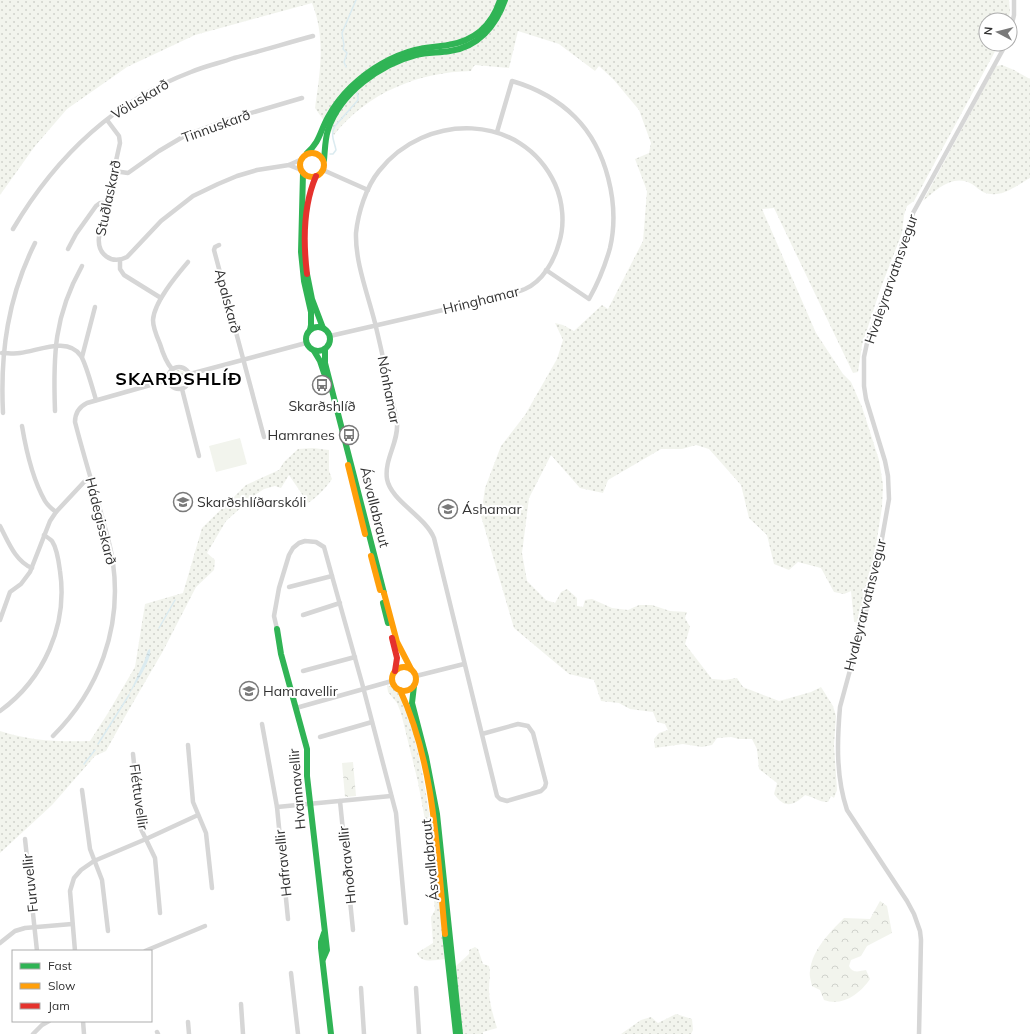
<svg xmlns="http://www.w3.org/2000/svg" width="1030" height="1034" viewBox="0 0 1030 1034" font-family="Mulish,sans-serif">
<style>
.grass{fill:url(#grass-dots)}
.forest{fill:url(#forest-crowns)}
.garden{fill:#f2f4ed}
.water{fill:url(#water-ripples)}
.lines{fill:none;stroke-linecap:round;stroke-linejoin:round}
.stream{stroke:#dbebf0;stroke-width:1.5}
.street{stroke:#d6d6d6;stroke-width:4.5}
.fast{stroke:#30b455;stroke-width:6}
.slow{stroke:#ff9f0a;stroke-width:6}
.jam{stroke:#e5322d;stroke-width:6}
.labels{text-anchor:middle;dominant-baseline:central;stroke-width:4;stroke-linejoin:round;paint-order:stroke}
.street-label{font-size:14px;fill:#323232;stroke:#fff}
.poi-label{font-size:14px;fill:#323232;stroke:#fff;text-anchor:start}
.district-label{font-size:18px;font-weight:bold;letter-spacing:1px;fill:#000;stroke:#fff}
</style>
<defs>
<pattern id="grass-dots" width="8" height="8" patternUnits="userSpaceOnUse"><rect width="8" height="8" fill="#f2f4ed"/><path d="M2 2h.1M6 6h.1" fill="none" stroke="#d0d2cc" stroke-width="1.8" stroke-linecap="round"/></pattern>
<pattern id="forest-crowns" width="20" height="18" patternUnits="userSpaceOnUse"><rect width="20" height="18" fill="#f2f4ed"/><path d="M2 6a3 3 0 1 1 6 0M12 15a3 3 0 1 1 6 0" fill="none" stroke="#d0d2cc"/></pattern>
<pattern id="water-ripples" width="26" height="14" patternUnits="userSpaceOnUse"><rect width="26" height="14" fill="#dbebf0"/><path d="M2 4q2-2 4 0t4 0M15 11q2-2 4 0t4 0" fill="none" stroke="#bccace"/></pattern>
</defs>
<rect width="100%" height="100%" fill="#fff"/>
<g class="grass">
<path d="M0 0H1009L1010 12 1008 20H986V44H999L914 201 907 206 904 215 902 233 880 290 862 345 858 372 853 373 774 208 762 209 816 333 843 374 851 382 862 407 879 460 883 485 882 507 870 583 859 625 854 621 851 591 844 594 834 592 821 568 798 562 789 570 774 564 767 535 749 518 741 485 709 449 696 445 682 449H661L608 480 603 493 580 488 551 455 529 498 522 553 527 581 546 600 555 603 561 592 567 589 577 598V606L583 607 585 600 592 599 612 608 628 610 639 605H652L670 611 687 612 685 618 690 627 685 644 712 679 725 680 737 678 743 687 779 701 811 692 821 687 833 706 836 716 834 745 837 790 834 798 831 796 828 802C818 802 814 797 805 795 793 806 785 809 774 794L777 783 759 769 757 749 752 739H739L731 737 717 738 712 745 702 747 683 744 655 748 654 739 659 733 668 730 665 724 657 722 653 712 630 709 619 703 601 701 594 680 569 674 514 628 481 516 485 488 501 446 525 415 557 359 563 340 555 323 563 325 574 331 602 305 608 309 643 241 647 191 635 159 649 153 651 143 639 110 614 80 599 66 595 71 559 44 518 31 509 68 475 65 473 67 471 71C418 72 367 93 334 135L315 108C320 72 326 38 312 3L195 35 127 67 67 109 35 146 0 195Z"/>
<path d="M1002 65 1014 70 1030 79V178C1019 184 1004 196 991 194 983 194 978 188 972 184 953 173 936 190 923 201L996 66Z"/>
<circle cx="179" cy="378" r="8"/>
<path d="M313 448 329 450V471L332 479C325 489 317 497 308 503L289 475 281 488 275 486 264 489 255 495 226 521 207 553 215 560 214 570 196 587 163 651 127 713 106 751 95 756 52 805 0 853V731C30 741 59 742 90 741L108 713 135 667 145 604 183 593 202 528 246 485 279 470 284 462 298 449Z"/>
<path d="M387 685C397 688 405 702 409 713 412 724 414 736 417 748 433 817 438 889 445 959 435 960 421 964 417 953L433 943 431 917 435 910 425 820 418 782 401 713 397 703 388 692Z"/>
<path d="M475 947 478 949 483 964 489 966C491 975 489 980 489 989 489 1002 493 1015 497 1028L483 1032V1034H462L456 966 469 954V950Z"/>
<polygon points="676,1014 692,1019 693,1030 691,1034 621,1034 641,1020 651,1017 658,1023"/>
</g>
<g class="forest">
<polygon points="353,762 356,796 345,797 342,763"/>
<path d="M880 901 887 906 892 933 867 946 861 956 851 960 849 966C853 974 859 971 866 970L870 979C860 994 842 1007 824 1000L820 990 812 986C811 981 809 975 810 971 812 950 830 932 844 918L870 919Z"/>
</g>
<polygon class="garden" points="240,438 247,464 216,472 209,446"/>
<path class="water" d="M150 649C153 658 134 687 128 696L144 662 148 650Z"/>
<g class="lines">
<g class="stream">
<polyline points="346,67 344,62 347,53 343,49 344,45 342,33 356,0"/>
<path d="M330 154H333L336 150C334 140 330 135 335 126L358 100V97L357 93"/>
<polyline points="159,628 175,600"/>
<polyline points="98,744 129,695"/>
<polyline points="84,764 95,750"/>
</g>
<g class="street">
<polyline points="1010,32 1014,15 1014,0"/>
<path d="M107 120 119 136 120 143 99 237C97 254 111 265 127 257L161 221 193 196 218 184 237 176 257 170 289 165 300 160"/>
<path d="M497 132 512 81C536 88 557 99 575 117 607 149 620 205 610 248 605 266 598 283 589 299L546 270"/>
<polyline points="289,165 301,170"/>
<polyline points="323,170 368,190"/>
<polyline points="114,171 128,173 159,151 186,135 227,120 302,98"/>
<path d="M13 229C55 158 112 102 191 72 205 66 220 63 234 58 261 51 287 43 313 36"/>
<polyline points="219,245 215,247 214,250 264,437"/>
<polyline points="68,249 76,234 96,206 100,203 107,203"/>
<polyline points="120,260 120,269 124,275 161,298"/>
<path d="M330 336 508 295C514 293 520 291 525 289 543 281 554 261 559 243 565 224 563 202 555 184 522 112 425 112 379 171 366 187 358 213 356 233 355 262 368 295 375 323 383 356 390 389 397 422 399 442 384 459 387 479 391 501 425 516 434 538L497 796 500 799 507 801 541 791 545 787 546 783 533 733 528 726 518 724 482 734"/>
<path d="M2 353C8 353 14 354 20 353 38 351 68 336 81 356 86 364 93 390 96 400"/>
<polyline points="82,357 95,307"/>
<circle cx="179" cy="378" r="11"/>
<path d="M172 369C166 362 163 354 160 344 157 337 153 328 153 320 154 302 177 275 188 262"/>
<polyline points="190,374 306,343"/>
<polyline points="182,389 199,456"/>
<path d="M55 411C53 355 54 316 82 266"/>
<path d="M3 413C0 352 8 297 35 243"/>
<path d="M22 426C26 450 33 480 45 501 48 506 52 509 56 512"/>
<path d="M0 526C8 541 15 561 32 568"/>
<polyline points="289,587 332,576"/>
<polyline points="303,615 340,603"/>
<polyline points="0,620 10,592 21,584 30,572 50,521 56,512 84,482 91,478"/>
<polyline points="277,629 274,616 279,588 289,555 293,548 299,543 305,541 316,542 324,547 332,576 362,683 396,813 406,923"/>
<polyline points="303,671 355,657"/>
<polyline points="416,676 464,664"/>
<polyline points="296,708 392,681"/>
<path d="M0 711C44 679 68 625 60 571 59 563 56 547 52 541 50 539 47 537 44 535"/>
<polyline points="262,724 277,807 288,919"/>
<path d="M53 736C99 690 122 628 113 563 111 546 105 529 101 513 92 483 83 453 75 422 75 414 79 407 87 403L168 380"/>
<polyline points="320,737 372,722"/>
<polyline points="188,745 193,802 206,833 212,888"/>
<polyline points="133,754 141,829 155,858 160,913"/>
<polyline points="82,790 90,849 102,880 108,931"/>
<polyline points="340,801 353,930"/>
<polyline points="277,807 391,796"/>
<polyline points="25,839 37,951"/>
<polyline points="0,943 15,931 25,928 72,924"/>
<polyline points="75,951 70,891 74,878 81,870 94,861 146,839 198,815"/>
<polyline points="145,951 205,926"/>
<polyline points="291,973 298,1034"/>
<polyline points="361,988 364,1034"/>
<polyline points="416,988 419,1034"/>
<polyline points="241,1004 243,1034"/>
<polyline points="83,1021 84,1034"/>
<polyline points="188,1022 189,1034"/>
<polyline points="157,1032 158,1034"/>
<polyline points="33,1034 42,1025 49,1021"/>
<path d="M919 1034 921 940 920 931 914 914 907 901 847 810C836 777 837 742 840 707L875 578 889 499 888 476 885 461 866 399 864 386V357L867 343 913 213 1006 44"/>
</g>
<g class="fast">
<path d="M307 153C320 142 320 131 328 117 340 95 360 76 381 64 392 58 403 53 415 50 426 47 437 47 448 45 474 41 492 25 500 0"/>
<path d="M324 160C325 150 325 139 328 130 340 93 381 64 416 55 427 52 439 53 450 51 478 47 496 26 505 0"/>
<polyline points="303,173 301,252 304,281 311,312 311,325 310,330"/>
<polyline points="307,274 312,299 323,328"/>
<circle cx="318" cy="339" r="12"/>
<polyline points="325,349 325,363 384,593"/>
<polyline points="314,351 320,361 324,373"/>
<polyline points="383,603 388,623"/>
<polyline points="277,629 281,654 307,749 307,776 327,950 323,959"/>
<polyline points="414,686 412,703 426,757 437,814 460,1034"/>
<polyline points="324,933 321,942 321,948 331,1034"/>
<polyline points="445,934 456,1034"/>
</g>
<g class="slow">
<circle cx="312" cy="165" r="12"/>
<polyline points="348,465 365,534"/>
<polyline points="371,556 380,590"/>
<polyline points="384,593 397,642 411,669"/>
<circle cx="404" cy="679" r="12"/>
<path d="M400 690C435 765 437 853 445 934"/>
</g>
<g class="jam">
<path d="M307 274C303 241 303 206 316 176"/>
<polyline points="392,638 397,658 395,671"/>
</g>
</g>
<defs>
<symbol id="bus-ring" viewBox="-11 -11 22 22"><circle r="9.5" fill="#fff" stroke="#7a7a7a" stroke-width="1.5"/><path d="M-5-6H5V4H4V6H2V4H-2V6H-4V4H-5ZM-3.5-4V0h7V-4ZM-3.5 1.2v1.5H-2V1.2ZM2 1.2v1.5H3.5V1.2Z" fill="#7a7a7a"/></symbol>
<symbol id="school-ring" viewBox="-11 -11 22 22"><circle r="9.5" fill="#fff" stroke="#7a7a7a" stroke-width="1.5"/><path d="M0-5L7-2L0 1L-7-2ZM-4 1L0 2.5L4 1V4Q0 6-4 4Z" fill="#7a7a7a"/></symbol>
</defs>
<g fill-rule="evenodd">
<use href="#bus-ring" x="311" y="374" width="22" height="22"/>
<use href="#bus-ring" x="338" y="424" width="22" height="22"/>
<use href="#school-ring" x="172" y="491" width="22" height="22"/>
<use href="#school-ring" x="437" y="498" width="22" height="22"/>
<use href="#school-ring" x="238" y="680" width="22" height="22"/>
</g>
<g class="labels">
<g class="street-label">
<text transform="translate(140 99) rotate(-31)">Völuskarð</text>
<text transform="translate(216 126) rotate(-20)">Tinnuskarð</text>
<text transform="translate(108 198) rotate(-78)">Stuðlaskarð</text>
<text transform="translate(891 279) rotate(-71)">Hvaleyrarvatnsvegur</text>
<text transform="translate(481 300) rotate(-14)">Hringhamar</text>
<text transform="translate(228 301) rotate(75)">Apalskarð</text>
<text transform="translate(389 390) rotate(79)">Nónhamar</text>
<text transform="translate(375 507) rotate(76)">Ásvallabraut</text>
<text transform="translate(101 521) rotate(76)">Hádegisskarð</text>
<text transform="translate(865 605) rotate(-76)">Hvaleyrarvatnsvegur</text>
<text transform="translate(297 789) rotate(-95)">Hvannavellir</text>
<text transform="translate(139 797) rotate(82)">Fléttuvellir</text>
<text transform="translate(430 860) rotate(-96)">Ásvallabraut</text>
<text transform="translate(283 863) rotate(-96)">Hafravellir</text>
<text transform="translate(347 865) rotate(-96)">Hnoðravellir</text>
<text transform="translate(30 883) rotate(-96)">Furuvellir</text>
</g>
<g class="poi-label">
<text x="322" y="406" text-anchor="middle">Skarðshlíð</text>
<text x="335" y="435" text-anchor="end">Hamranes</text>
<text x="197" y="502">Skarðshlíðarskóli</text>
<text x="462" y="509">Áshamar</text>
<text x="263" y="691">Hamravellir</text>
</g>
<g class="district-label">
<text x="179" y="378">SKARÐSHLÍÐ</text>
</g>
</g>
<rect x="12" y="950" width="140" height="72" fill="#ffffff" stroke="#adadad"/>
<rect x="20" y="963" width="20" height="6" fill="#30b455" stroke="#adadad"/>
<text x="48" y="970" font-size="12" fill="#323232">Fast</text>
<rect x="20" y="983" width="20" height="6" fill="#ff9f0a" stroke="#adadad"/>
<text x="48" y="990" font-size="12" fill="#323232">Slow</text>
<rect x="20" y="1003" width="20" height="6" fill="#e5322d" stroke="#adadad"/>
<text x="48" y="1010" font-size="12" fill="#323232">Jam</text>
<g transform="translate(998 32) rotate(277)"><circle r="19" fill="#ffffff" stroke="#adadad"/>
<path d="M0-3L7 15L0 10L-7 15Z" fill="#7a7a7a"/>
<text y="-6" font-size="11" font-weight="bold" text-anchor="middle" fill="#323232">N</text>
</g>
</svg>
